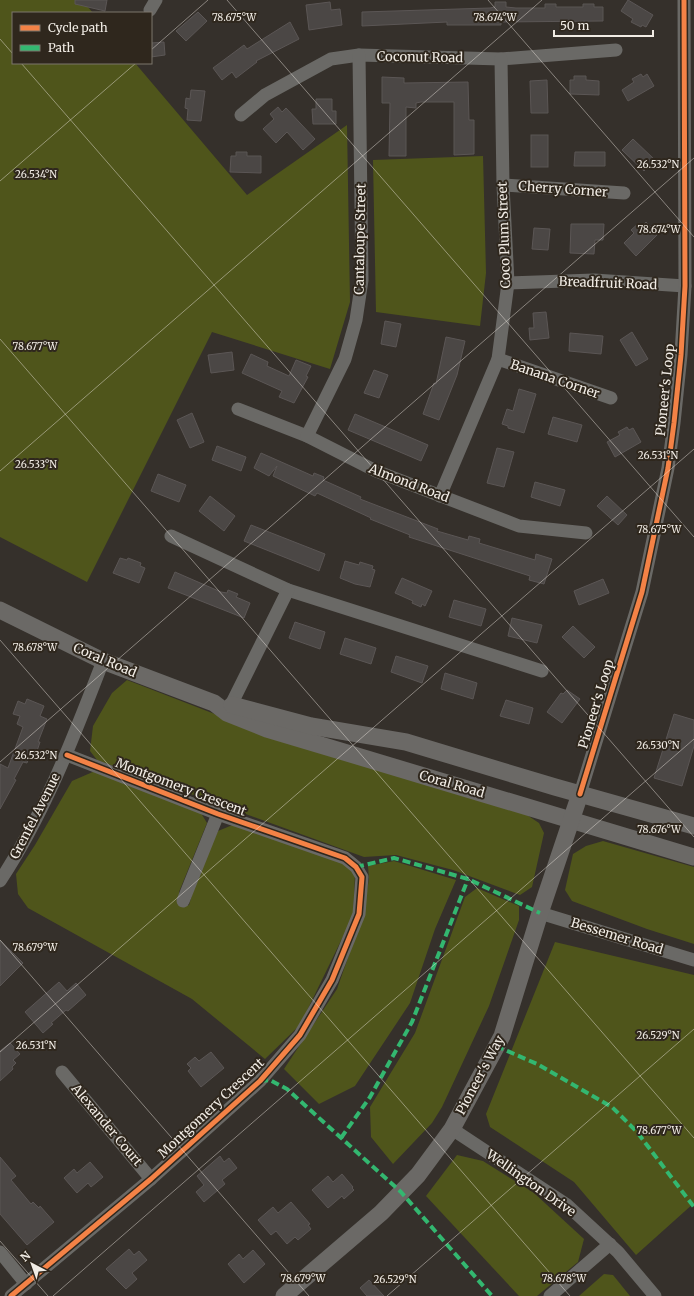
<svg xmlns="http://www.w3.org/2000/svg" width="694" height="1296" viewBox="0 0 694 1296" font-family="Merriweather,serif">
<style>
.green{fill:#4f551b}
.building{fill:#4b4745;stroke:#5b5655}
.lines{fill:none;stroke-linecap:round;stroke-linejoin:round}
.minor{stroke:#6a6966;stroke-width:13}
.major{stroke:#6b6966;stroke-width:17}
.quiet{stroke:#33b770;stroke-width:4;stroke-dasharray:8 4;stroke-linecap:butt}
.cycleway-casing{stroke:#2f271d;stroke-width:8}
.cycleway{stroke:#f48246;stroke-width:5}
.ticks{fill:none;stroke:#f1ece5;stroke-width:1;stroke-opacity:0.45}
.labels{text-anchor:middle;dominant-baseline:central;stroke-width:4;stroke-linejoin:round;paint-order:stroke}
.street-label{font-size:13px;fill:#f1ece5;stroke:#2f271d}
.ticks-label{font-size:10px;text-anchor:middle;fill:#f1ece5;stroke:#2f271d;stroke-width:4;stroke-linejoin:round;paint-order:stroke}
</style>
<rect width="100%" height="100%" fill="#35302b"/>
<g class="green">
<polygon points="0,0 82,0 93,13 13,13 13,63 135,63 247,195 347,125 350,302 330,369 212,332 87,582 0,537"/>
<polygon points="483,156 486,273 480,326 376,312 373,160"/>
<polygon points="127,680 225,718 521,811 539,823 544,833 532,887 520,895 453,870 396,855 364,857 97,760 90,751 93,726 112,693"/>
<polygon points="95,771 201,813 207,823 179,892 181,907 189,905 199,871 218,831 235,824 343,860 355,874 353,916 300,1025 265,1059 192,999 28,908 18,894 16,874 35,845 72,781"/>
<polygon points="603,841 694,867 694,944 647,929 572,901 565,890 573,854 586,846"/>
<polygon points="394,861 456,880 435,929 410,1003 355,1086 319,1104 284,1069 337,989 363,915 369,879 368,866"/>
<polygon points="477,888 519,906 519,920 489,1006 442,1107 432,1123 393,1164 371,1137 370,1107 415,1033 465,897"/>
<polygon points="555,942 694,975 694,1203 636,1255 574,1182 490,1127 486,1114"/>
<polygon points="457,1155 483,1161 534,1193 584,1239 578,1262 537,1296 519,1296 426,1196"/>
<polygon points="604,1274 613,1275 630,1296 579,1296"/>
</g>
<g class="building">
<polygon points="75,0 107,0 105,11 75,4"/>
<polygon points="628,0 653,15 646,27 642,25 641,27 631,22 633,19 621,11"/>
<polygon points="330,2 331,10 340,9 342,25 309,30 306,5"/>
<polygon points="495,2 506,2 506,7 516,8 545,8 545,4 556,4 556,7 583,7 583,4 594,4 594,7 603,7 603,21 501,22 501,25 447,25 447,22 362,26 362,12 490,8 495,7"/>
<polygon points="198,12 207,21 186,41 176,31"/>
<polygon points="290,22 299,39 256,61 257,62 236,78 232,72 222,80 213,68 244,45 247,49"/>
<polygon points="164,42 165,55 151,57 151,43"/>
<polygon points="641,74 643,77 647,74 654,86 628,101 622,90 634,82 632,79"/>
<polygon points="574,76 586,76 586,80 599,81 599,95 570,94 570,80 574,80"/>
<polygon points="382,77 404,78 404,83 468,82 469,120 474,120 474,154 454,155 454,102 421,102 416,103 416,108 406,107 406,156 389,156 390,103 382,103"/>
<polygon points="547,80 548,113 531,113 530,81"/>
<polygon points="191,90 205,91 201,121 187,120 188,109 185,108 186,98 190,99"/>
<polygon points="316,99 332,99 332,111 336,111 336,124 313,124 312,109 316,109"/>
<polygon points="278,107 282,112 286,108 315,139 303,150 287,132 276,143 263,129 274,119 270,114"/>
<rect x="531" y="135" width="17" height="32"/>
<polygon points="633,139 655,160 644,171 622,150"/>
<polygon points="236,152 247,152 247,156 261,156 261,173 230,172 231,156 236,156"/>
<polygon points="575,152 605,152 605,166 574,166"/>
<polygon points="646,222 658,234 636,256 624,243 634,233 631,230 639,223 642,226"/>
<polygon points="571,224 604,224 603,240 595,240 594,254 570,253"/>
<polygon points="534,228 550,229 548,250 532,249"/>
<polygon points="546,312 549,338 530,340 529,328 534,328 533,313"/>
<polygon points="385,321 401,324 396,347 381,344"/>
<polygon points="632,332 648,359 636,366 620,340"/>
<polygon points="570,333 603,336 601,354 569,351"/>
<polygon points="446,337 465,341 457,375 439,420 423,414 434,383 436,384"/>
<polygon points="232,352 234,370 211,373 208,355"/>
<polygon points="251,354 268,362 267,366 289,376 296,360 311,366 306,376 308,377 294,403 279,397 282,391 242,373"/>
<polygon points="374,370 388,375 379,398 364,393"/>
<polygon points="519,389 536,394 524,433 508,428 508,426 502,424 507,409 513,411"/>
<polygon points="192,413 204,442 190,448 177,420"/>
<polygon points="355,414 428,445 421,461 348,430"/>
<polygon points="553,417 582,425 577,442 548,434"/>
<polygon points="627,427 629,430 633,428 641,442 615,457 607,442 620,435 618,432"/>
<polygon points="217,446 246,457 241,471 212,460"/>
<polygon points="497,448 514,452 504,487 487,483"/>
<polygon points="261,453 313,476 314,473 324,477 323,480 361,497 360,499 438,529 437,531 468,540 469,536 480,539 479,543 535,560 536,554 552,559 544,584 529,580 530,576 409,537 410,535 370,519 371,518 317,493 315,496 273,476 277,466 269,476 254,468"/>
<polygon points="158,474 186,485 179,502 151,491"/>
<polygon points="535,482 565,490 560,506 531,497"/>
<polygon points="210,496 235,516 224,531 199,511"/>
<polygon points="607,496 627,515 618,525 597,506"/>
<polygon points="251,525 325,554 319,571 244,541"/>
<polygon points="120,558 127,560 128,558 141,563 140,566 145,568 139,583 113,573"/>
<polygon points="345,561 359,565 360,562 373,566 372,569 375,570 370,587 355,584 340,578"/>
<polygon points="175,572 221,592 227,593 228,590 238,594 236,597 250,603 244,618 168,588"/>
<polygon points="402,578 432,591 425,606 422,604 421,607 412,603 413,601 395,593"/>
<polygon points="603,579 609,593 579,605 574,591"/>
<polygon points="454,600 486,609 481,626 449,617"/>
<polygon points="512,618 542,625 537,643 508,636"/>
<polygon points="295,622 325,632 320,649 289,638"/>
<polygon points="573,626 595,647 584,658 562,637"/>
<polygon points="345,638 376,648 371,664 340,654"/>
<polygon points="396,656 428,666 422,683 391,672"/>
<polygon points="445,673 477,683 473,699 441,689"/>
<polygon points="567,690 580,699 562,723 547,712 561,693 563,694"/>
<polygon points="27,699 44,706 40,716 47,719 38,742 40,742 36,754 31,752 27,763 23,762 14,779 16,780 0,809 0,764 8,768 23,727 17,724 20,716 13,714 18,701 25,704"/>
<polygon points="506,700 533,708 529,724 500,716"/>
<polygon points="674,714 694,720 694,746 682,786 654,778"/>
<polygon points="0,940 23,963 0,986"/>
<polygon points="59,982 67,991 76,983 86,995 68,1011 66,1010 51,1023 53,1024 43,1033 25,1012"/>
<polygon points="10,1043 20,1054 13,1060 16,1063 12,1067 13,1069 0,1081 0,1051"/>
<polygon points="211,1052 224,1068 201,1087 188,1071 191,1068 187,1064 195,1057 199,1061"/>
<polygon points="220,1156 224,1162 229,1158 237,1168 222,1180 225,1184 204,1202 196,1192 204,1185 197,1176"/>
<polygon points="0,1157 16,1176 11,1180 31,1204 33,1202 39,1208 40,1206 54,1222 27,1245 0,1214"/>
<polygon points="90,1162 103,1177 91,1187 88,1183 77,1193 64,1178 74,1169 77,1173"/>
<polygon points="342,1174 353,1187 352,1188 354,1190 344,1199 342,1196 328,1208 312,1190 328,1176 333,1182"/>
<polygon points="291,1202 310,1224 308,1225 311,1229 298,1240 295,1237 287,1244 276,1231 271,1235 258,1220 273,1207 278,1213"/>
<polygon points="129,1249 134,1255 139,1251 147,1260 132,1273 137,1279 126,1289 106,1269"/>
<polygon points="253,1250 265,1264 244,1283 228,1264 239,1254 243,1259"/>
<polygon points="369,1280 384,1296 367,1296 360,1288"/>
</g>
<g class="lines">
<g class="minor">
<polyline points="150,10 156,0"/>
<polyline points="241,115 265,95 331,59 359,55 501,59 616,50"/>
<polyline points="503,185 624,193"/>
<polyline points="508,283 594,280 685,286"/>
<polyline points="498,359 611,398"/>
<polyline points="238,409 307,436 376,471 519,526 586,533"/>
<polyline points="307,436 345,359 356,320 362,280 359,55"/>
<polyline points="440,496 498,359 508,283 503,185 501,59"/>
<polyline points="171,536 288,590 542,671"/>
<polyline points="227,713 288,590"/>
<polyline points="580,794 642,592 668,468 674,423 681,355 685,286 684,0"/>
<path d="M0 881C45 813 74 736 103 661"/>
<polyline points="183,901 218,814"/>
<polyline points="540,913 694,960"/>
<polyline points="62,1072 151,1179"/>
<polyline points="452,1129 567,1205 618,1252 655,1296"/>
<polyline points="0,1252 26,1284"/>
<polyline points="11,1296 151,1179 260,1081 300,1035 332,980 359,914 362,877 356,867 345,858 218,814 67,755"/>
<polyline points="550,1296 610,1244"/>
</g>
<g class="major">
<polyline points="0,610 103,661 214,703 227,713 267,729 694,857"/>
<polyline points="232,705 311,726 406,742 555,787 694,826"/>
<polyline points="284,1296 381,1213 418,1175 452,1129 502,1036 540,913 580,794"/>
</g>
<g class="quiet">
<polyline points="356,867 394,858 468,879 540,913"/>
<polyline points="496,1046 537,1064 612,1107 637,1132 694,1207"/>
<polyline points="260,1081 270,1080 287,1089 401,1192 492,1296"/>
<polyline points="341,1138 370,1097 412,1022 468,879"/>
</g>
<defs>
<g id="cycleway">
<polyline points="580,794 642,592 668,468 674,423 681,355 685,286 684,0"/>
<polyline points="11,1296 151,1179 260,1081 300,1035 332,980 359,914 362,877 356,867 345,858 218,814 67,755"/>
</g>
</defs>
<use href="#cycleway" class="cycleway-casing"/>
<use href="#cycleway" class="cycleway"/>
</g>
<path class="ticks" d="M227 0 694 537M488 0 694 237M0 39 13 54M151 50 208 0M21 63 694 837M0 181 136 63M0 339 694 1138M0 471 542 0M0 640 570 1296M0 762 694 158M0 940 309 1296M0 1052 694 449M0 1241 48 1296M53 1296 694 739M387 1296 694 1029"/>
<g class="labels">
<g class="street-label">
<text transform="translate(420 57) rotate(1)">Coconut Road</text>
<text transform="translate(563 189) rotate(4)">Cherry Corner</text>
<text transform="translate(504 235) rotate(-92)">Coco Plum Street</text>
<text transform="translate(360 239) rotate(-89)">Cantaloupe Street</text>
<text transform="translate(608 283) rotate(2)">Breadfruit Road</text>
<text transform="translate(555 379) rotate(19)">Banana Corner</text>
<text transform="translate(665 390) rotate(-84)">Pioneer's Loop</text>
<text transform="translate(409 483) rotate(21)">Almond Road</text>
<text transform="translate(105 660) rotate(23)">Coral Road</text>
<text transform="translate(596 704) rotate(-73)">Pioneer's Loop</text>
<text transform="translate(452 784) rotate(16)">Coral Road</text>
<text transform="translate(181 787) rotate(21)">Montgomery Crescent</text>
<text transform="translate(35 816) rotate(-63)">Grenfel Avenue</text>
<text transform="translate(617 936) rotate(17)">Bessemer Road</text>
<text transform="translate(480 1075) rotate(-62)">Pioneer's Way</text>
<text transform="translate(211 1108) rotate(-43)">Montgomery Crescent</text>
<text transform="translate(107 1125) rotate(50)">Alexander Court</text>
<text transform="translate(531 1183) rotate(35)">Wellington Drive</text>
</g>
</g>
<g class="ticks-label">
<text x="234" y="21">78.675°W</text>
<text x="495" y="21">78.674°W</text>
<text x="658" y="168">26.532°N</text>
<text x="36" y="178">26.534°N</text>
<text x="659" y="233">78.674°W</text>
<text x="35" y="350">78.677°W</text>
<text x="658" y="459">26.531°N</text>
<text x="36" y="468">26.533°N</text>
<text x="659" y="533">78.675°W</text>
<text x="35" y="651">78.678°W</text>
<text x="658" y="749">26.530°N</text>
<text x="36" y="759">26.532°N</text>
<text x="659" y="833">78.676°W</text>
<text x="35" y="951">78.679°W</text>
<text x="658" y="1039">26.529°N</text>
<text x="36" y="1049">26.531°N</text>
<text x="659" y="1134">78.677°W</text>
<text x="303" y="1282">78.679°W</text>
<text x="564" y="1282">78.678°W</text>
<text x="395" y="1283">26.529°N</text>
</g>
<rect x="12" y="12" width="140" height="52" fill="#2f271d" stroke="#7d766d"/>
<rect x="20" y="25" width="20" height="6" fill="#f48246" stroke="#7d766d"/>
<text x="48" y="32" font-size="12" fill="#f1ece5">Cycle path</text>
<rect x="20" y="45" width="20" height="6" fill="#33b770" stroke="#7d766d"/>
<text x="48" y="52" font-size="12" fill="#f1ece5">Path</text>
<g transform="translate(32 1264) rotate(319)" stroke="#2f271d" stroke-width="3" paint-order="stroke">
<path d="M0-3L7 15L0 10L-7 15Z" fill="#f1ece5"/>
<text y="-6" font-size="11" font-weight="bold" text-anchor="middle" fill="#f1ece5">N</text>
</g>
<path d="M554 30v6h99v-6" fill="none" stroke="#f1ece5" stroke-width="2"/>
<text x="560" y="30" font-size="12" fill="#f1ece5" stroke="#2f271d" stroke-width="3" paint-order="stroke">50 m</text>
</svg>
